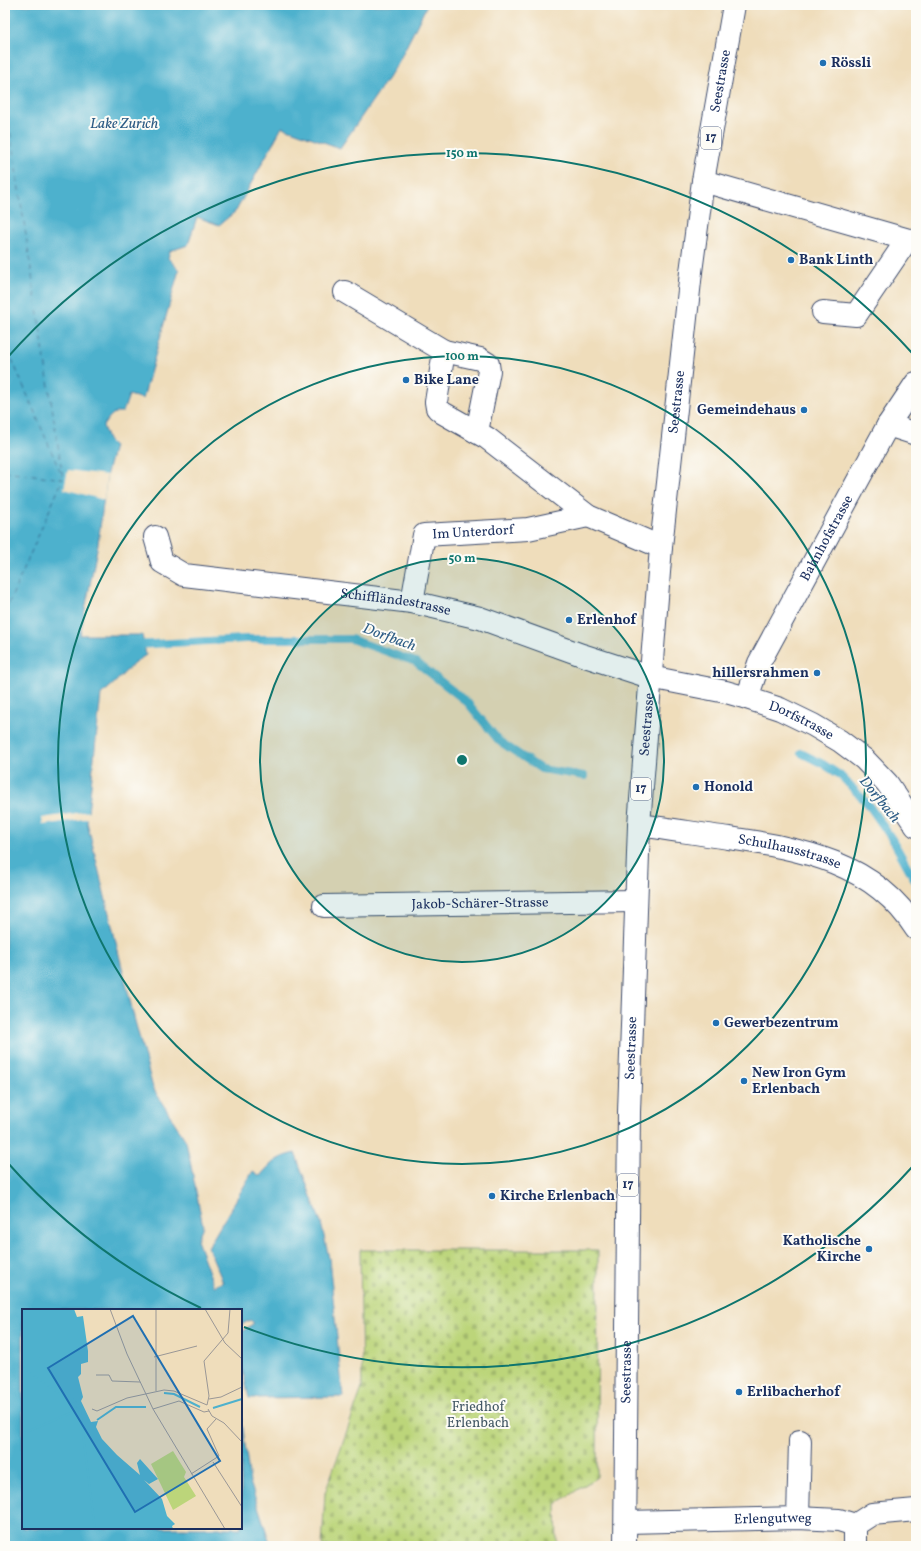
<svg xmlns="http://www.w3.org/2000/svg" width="921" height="1551" viewBox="0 0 921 1551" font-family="Vollkorn,serif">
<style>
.cemetery{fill:url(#cemetery-stones);stroke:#6c826c}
.water{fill:#4eb1cd;stroke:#347096}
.pier{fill:#efddbb}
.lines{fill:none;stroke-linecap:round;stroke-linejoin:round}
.stream{stroke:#4eb1cd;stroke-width:8}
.ferry{stroke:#2d5c85;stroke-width:1;stroke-dasharray:5 4;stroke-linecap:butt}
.minor-casing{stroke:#3b496c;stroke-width:24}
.major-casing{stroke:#3b496c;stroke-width:24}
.minor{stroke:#fff;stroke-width:22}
.major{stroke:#fff;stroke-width:22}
.ring{fill:none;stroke:#0f766e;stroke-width:2}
.poi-dot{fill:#1f6fb2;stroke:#fdfcf7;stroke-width:1.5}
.labels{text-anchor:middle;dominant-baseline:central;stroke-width:4;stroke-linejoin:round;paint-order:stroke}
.shield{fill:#fdfcf7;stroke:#5f6c8c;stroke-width:1}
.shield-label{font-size:13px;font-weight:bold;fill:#1b2f5e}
.poi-label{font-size:14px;font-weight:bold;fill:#1b2f5e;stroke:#fdfcf7;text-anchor:start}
.street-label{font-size:14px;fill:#1b2f5e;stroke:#fdfcf7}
.park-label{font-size:14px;fill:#435865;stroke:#fdfcf7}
.water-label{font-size:15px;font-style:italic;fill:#2d5c85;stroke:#fdfcf7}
.inset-river{fill:none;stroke:#4eb1cd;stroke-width:2}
.inset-road{fill:none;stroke:#9a9796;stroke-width:1}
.view{fill:#1f6fb2;fill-opacity:0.15;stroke:#1f6fb2;stroke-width:2}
.inset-edge{fill:none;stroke:#1b2f5e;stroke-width:2}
.centre{fill:#0f766e;stroke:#fdfcf7;stroke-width:2}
.ring-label{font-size:12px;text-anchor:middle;font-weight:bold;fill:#0f766e;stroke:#fdfcf7;stroke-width:4;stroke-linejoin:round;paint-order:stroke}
</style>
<defs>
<pattern id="cemetery-stones" width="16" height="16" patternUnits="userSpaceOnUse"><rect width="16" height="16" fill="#bcd57a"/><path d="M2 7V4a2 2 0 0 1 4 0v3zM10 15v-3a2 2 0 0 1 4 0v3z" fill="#a1b76c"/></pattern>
</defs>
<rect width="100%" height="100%" fill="#fdfcf7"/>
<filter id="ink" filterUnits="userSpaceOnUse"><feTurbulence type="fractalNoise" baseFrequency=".025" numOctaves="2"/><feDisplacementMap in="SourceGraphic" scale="8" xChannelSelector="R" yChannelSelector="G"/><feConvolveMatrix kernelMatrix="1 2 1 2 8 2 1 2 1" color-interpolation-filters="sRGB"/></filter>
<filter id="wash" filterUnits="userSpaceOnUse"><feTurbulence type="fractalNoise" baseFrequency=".012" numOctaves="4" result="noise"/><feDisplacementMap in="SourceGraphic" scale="16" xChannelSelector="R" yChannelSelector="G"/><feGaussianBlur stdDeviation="0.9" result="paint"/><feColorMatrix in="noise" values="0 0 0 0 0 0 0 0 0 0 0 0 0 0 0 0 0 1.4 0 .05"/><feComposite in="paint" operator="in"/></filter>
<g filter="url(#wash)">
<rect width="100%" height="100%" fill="#efddbb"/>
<polygon class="cemetery" points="360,1250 598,1250 597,1477 556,1504 557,1546 322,1546 325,1493 362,1388"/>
<path class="water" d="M5 5H427L397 65 340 148 282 127 236 211 219 225 197 217 188 245 170 251 168 258 179 270 143 399 129 395 123 412C112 411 109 418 103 426L108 440 114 446 107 473 98 544 80 635H142L146 655C127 666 118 683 101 694L87 822 135 1021 153 1088 186 1141 203 1226 197 1240 214 1286 223 1282 208 1247 253 1171 260 1176C272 1162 277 1157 295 1153L321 1223 329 1258 343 1397 249 1398 241 1363V1332L254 1323 250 1320 241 1325V1310H23V1528H241V1414L250 1482 271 1546H5Z"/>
<g class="pier">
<polygon points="68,470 107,475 104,500 64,489"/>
<polygon points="90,811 90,818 43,825 42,818"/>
</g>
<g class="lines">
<g class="stream">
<polyline points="134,645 245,639 351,639 416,662 467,702 499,741 541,769 584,776"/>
<polyline points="801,753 823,764 840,775 868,804 892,839 916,882"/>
</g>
<g class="ferry">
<polyline points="5,97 63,479"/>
<polyline points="5,343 62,476"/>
<polyline points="5,471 63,479"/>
<polyline points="5,612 63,479"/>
</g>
</g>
</g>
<g filter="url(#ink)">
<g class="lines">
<defs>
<g id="minor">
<polyline points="703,181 916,242"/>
<polyline points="345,292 444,351 436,402 437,408 443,413 487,438 588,516 661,547"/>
<polyline points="823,312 856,315 907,240"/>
<polyline points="444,351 480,359 488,364 489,371 477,432"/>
<polyline points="888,425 916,434"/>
<path id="s1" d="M155 537 162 562 184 575 412 602 480 618 582 655 650 677 726 692 747 698 780 709 813 725 840 741 864 759 887 783 916 826"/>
<path id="s2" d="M412 602 424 535 528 529 588 516"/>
<path id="s3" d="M747 698 759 663 888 425 916 383"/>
<path id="s4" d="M639 825C669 829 699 834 729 838 802 849 874 862 916 929"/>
<path id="s5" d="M324 906 635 901"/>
<polyline points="798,1518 800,1441"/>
<path id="s6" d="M626 1522 798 1518 839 1520 855 1525"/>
<polyline points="855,1525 872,1514 916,1510"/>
<polyline points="855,1546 855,1525"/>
</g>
<g id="major">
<path id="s7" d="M625 1546 629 1112 639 825 661 547 691 272 703 181 734 5"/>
</g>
</defs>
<use href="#minor" class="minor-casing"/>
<use href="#major" class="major-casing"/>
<use href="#minor" class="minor"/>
<use href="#major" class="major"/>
</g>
</g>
<circle cx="462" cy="760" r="202" fill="#0f766e" fill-opacity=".12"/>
<g class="ring">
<circle cx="462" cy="760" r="202"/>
<circle cx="462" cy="760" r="404"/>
<path d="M913 1166A607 607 0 0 1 244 1327M201 1308A607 607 0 0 1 7 1162M7 358A607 607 0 0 1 913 354"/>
</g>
<g class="poi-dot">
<circle cx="823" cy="63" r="4"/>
<circle cx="791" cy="260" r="4"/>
<circle cx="406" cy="380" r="4"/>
<circle cx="804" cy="410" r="4"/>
<circle cx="569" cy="620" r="4"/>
<circle cx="817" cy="673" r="4"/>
<circle cx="696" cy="787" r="4"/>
<circle cx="716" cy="1023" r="4"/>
<circle cx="744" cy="1081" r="4"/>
<circle cx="492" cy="1196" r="4"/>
<circle cx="869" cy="1249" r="4"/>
<circle cx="739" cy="1392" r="4"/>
</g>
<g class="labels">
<g class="shield">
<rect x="701" y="127" width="20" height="22" rx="3"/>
<rect x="631" y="778" width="20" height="22" rx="3"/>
<rect x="618" y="1174" width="20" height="22" rx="3"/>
</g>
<g class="shield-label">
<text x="711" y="138">17</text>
<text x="641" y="789">17</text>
<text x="628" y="1185">17</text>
</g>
<g class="poi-label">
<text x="831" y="63">Rössli</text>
<text x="799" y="260">Bank Linth</text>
<text x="414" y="380">Bike Lane</text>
<text x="796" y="410" text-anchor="end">Gemeindehaus</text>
<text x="577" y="620">Erlenhof</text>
<text x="809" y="673" text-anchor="end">hillersrahmen</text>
<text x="704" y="787">Honold</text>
<text x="724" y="1023">Gewerbezentrum</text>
<text x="752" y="1073">New Iron Gym<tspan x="752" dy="16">Erlenbach</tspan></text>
<text x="500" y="1196">Kirche Erlenbach</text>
<text x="861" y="1241" text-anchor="end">Katholische<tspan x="861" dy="16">Kirche</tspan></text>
<text x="747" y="1392">Erlibacherhof</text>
</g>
<g class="street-label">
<text stroke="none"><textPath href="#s7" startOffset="1470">Seestrasse</textPath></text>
<text stroke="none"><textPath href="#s7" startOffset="1146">Seestrasse</textPath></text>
<text stroke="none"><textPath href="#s2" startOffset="117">Im Unterdorf</textPath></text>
<text stroke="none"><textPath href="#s3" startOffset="179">Bahnhofstrasse</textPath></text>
<text stroke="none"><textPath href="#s1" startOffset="265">Schiffländestrasse</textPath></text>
<text stroke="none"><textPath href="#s1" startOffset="689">Dorfstrasse</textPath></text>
<text stroke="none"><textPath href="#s7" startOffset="822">Seestrasse</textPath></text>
<text stroke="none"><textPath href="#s4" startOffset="153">Schulhausstrasse</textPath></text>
<text stroke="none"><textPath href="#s5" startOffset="156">Jakob-Schärer-Strasse</textPath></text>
<text stroke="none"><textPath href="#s7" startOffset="498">Seestrasse</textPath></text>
<text stroke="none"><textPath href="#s7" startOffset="174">Seestrasse</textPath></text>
<text stroke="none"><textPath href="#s6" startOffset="147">Erlengutweg</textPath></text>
</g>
<g class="park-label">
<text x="478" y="1407">Friedhof<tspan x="478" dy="16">Erlenbach</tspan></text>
</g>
<g class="water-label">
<text x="124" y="124">Lake Zurich</text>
<text transform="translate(389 638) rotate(20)">Dorfbach</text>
<text transform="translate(879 800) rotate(51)">Dorfbach</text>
</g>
</g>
<g transform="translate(22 1309)">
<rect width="220" height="220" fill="#efddbb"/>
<path d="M151 142 164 163 162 168 174 187 151 201 129 155Z" fill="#bcd57a"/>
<path d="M0 0H52L55 8 61 7 66 42V53L59 55V65L56 68 61 88 59 92 69 113 76 112 74 118 80 130 95 146 118 166 115 154 118 150 136 170 127 175 122 171 140 190 145 207 153 215 150 217 151 220H0Z" fill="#4eb1cd"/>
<path class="inset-river" d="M0 29 58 99M0 58 56 98M142 84 152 85 178 98M191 99 220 90M58 100 73 220M75 111 94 98H124M0 125 58 100"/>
<path class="inset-road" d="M88 0 105 45 131 100 203 220M134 0V82M183 0 203 34 220 50M132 48 175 37M74 66H87L90 72 118 73M187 90 199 88 220 78M185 96 187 87 182 52 206 24 208 0M70 100 75 102 105 89 142 81 152 82 185 96M131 100 157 92 182 103 187 102M186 100 190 107 202 114 220 133M191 153 220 198M169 165 197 147 185 120 194 110"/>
<path class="view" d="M111 7 198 152 113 203 26 59Z"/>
<rect width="220" height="220" class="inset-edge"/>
</g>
<circle cx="462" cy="760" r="6" class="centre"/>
<g class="ring-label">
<text x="462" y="157">150 m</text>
<text x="462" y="360">100 m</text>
<text x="462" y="562">50 m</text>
</g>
<rect width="921" height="1551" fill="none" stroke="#fdfcf7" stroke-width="20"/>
</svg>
